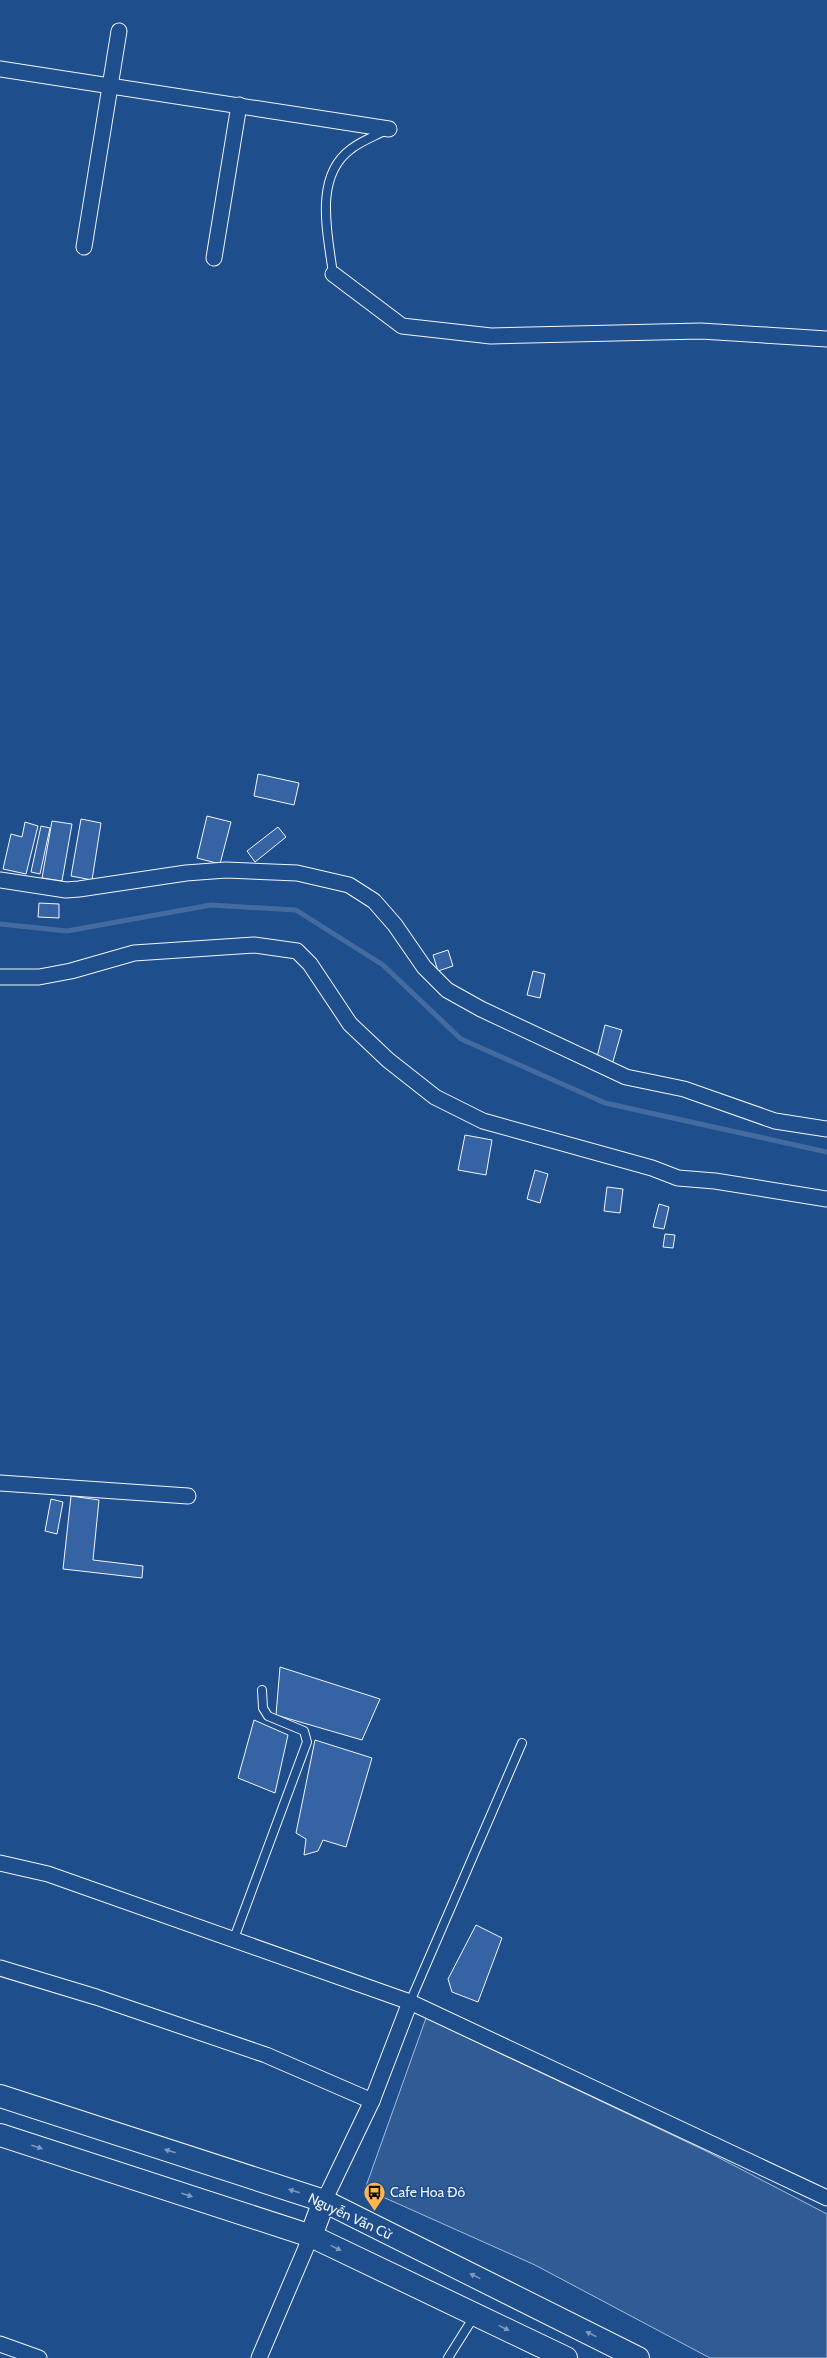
<svg xmlns="http://www.w3.org/2000/svg" width="827" height="2358" viewBox="0 0 827 2358" font-family="Cabin,sans-serif">
<style>
.built{fill:#305b95;stroke:#a8bbd7}
.lines{fill:none;stroke-linecap:round;stroke-linejoin:round}
.stream{stroke:#446ba0;stroke-width:5}
.building{fill:#3563a3;stroke:#f2f6ff}
.lane-casing{stroke:#f2f6ff;stroke-width:10}
.street-casing{stroke:#f2f6ff;stroke-width:17}
.secondary-casing{stroke:#f2f6ff;stroke-width:24}
.lane{stroke:#1f4e8c;stroke-width:8}
.street{stroke:#1f4e8c;stroke-width:15}
.secondary{stroke:#1f4e8c;stroke-width:22}
.oneway{fill:#7e9ac0}
.labels{text-anchor:middle;dominant-baseline:central;stroke-width:3;stroke-linejoin:round;paint-order:stroke}
.poi-label{font-size:14px;fill:#f2f6ff;stroke:#1f4e8c;text-anchor:start}
.street-label{font-size:14px;fill:#f2f6ff;stroke:#1f4e8c}
</style>
<rect width="100%" height="100%" fill="#1f4e8c"/>
<polygon class="built" points="426,2018 708,2152 827,2214 827,2358 710,2358 535,2265 365,2189"/>
<g class="lines">
<polyline class="stream" points="0,924 67,931 211,905 296,910 383,965 461,1039 605,1103 827,1152"/>
</g>
<g class="building">
<polygon points="258,774 299,783 294,805 254,796"/>
<polygon points="207,816 231,822 220,864 197,858"/>
<polygon points="81,819 101,823 92,880 71,876"/>
<polygon points="52,821 72,824 62,881 42,878"/>
<polygon points="25,822 38,826 26,874 3,869 11,834 22,837"/>
<polygon points="41,826 50,828 40,874 31,872"/>
<polygon points="278,827 286,837 255,862 247,851"/>
<polygon points="39,903 59,904 59,918 38,917"/>
<polygon points="448,950 453,966 438,971 433,955"/>
<polygon points="533,971 545,974 540,998 527,995"/>
<polygon points="605,1025 622,1030 612,1065 596,1061"/>
<polygon points="465,1135 492,1140 486,1175 458,1170"/>
<polygon points="535,1170 548,1174 540,1203 527,1199"/>
<polygon points="607,1187 623,1189 620,1213 604,1211"/>
<polygon points="659,1204 669,1207 664,1229 653,1227"/>
<polygon points="665,1234 675,1235 673,1248 663,1247"/>
<polygon points="71,1496 99,1500 93,1560 143,1566 142,1578 63,1569"/>
<polygon points="51,1499 63,1502 57,1534 45,1531"/>
<polygon points="280,1667 380,1699 362,1740 276,1715"/>
<polygon points="254,1720 288,1735 275,1793 238,1778"/>
<polygon points="315,1740 372,1758 346,1847 323,1840 318,1851 304,1855 306,1839 296,1833"/>
<polygon points="476,1925 502,1938 478,2002 452,1992 448,1979"/>
</g>
<g class="lines">
<defs>
<g id="lane">
<path d="M333 274C328 234 313 177 351 149 361 141 375 136 386 130"/>
<polyline points="233,1941 307,1742 304,1731 268,1716 263,1708 262,1690"/>
<polyline points="410,2002 522,1743"/>
<polyline points="448,2358 475,2315"/>
</g>
<g id="street">
<polyline points="0,69 389,129"/>
<polyline points="84,247 119,31"/>
<polyline points="214,258 239,105"/>
<polyline points="333,274 402,326 491,336 701,331 827,339"/>
<polyline points="0,880 66,890 79,889 186,873 226,870 297,873 349,885 374,901 395,925 424,967 447,990 481,1009 626,1077 684,1089 775,1121 827,1129"/>
<polyline points="0,977 39,977 71,971 134,953 254,945 297,951 310,964 350,1024 388,1060 435,1097 483,1121 652,1168 678,1178 715,1181 827,1199"/>
<polyline points="0,1483 188,1496"/>
<polyline points="0,1863 48,1874 410,2002 827,2198"/>
<polyline points="0,1968 96,1997 266,2055 372,2101"/>
<polyline points="324,2201 372,2101 410,2002"/>
<polyline points="0,2344 39,2358"/>
<polyline points="259,2358 311,2236"/>
</g>
<g id="secondary">
<polyline points="0,2096 324,2201 638,2358"/>
<polyline points="0,2135 311,2236 566,2358"/>
<polyline points="311,2236 324,2201"/>
</g>
</defs>
<use href="#lane" class="lane-casing"/>
<use href="#street" class="street-casing"/>
<use href="#secondary" class="secondary-casing"/>
<use href="#lane" class="lane"/>
<use href="#street" class="street"/>
<use href="#secondary" class="secondary"/>
</g>
<defs><path id="oneway-solid" d="M-6-.8H1V-3.2L6.5 0L1 3.2V.8H-6Z"/></defs>
<g class="oneway">
<use href="#oneway-solid" transform="translate(37 2147) rotate(18)"/>
<use href="#oneway-solid" transform="translate(170 2151) rotate(-162)"/>
<use href="#oneway-solid" transform="translate(294 2191) rotate(-162)"/>
<use href="#oneway-solid" transform="translate(187 2195) rotate(18)"/>
<use href="#oneway-solid" transform="translate(336 2248) rotate(26)"/>
<use href="#oneway-solid" transform="translate(475 2276) rotate(-154)"/>
<use href="#oneway-solid" transform="translate(504 2328) rotate(26)"/>
<use href="#oneway-solid" transform="translate(591 2334) rotate(-154)"/>
</g>
<defs>
<symbol id="bus-pin" viewBox="-11 -11 22 30"><path d="M0 17L-7.5 6A9.5 9.5 0 1 1 7.5 6Z" fill="#ffb74d" stroke="#1f4e8c"/><path d="M-5-6H5V4H4V6H2V4H-2V6H-4V4H-5ZM-3.5-4V0h7V-4ZM-3.5 1.2v1.5H-2V1.2ZM2 1.2v1.5H3.5V1.2Z" fill="#111"/></symbol>
</defs>
<g fill-rule="evenodd">
<use href="#bus-pin" x="362" y="2180" width="25" height="34"/>
</g>
<g class="labels">
<g class="poi-label">
<text x="390" y="2192">Cafe Hoa Đô</text>
</g>
<g class="street-label">
<text transform="translate(350 2216) rotate(25)">Nguyễn Văn Cừ</text>
</g>
</g>
</svg>
